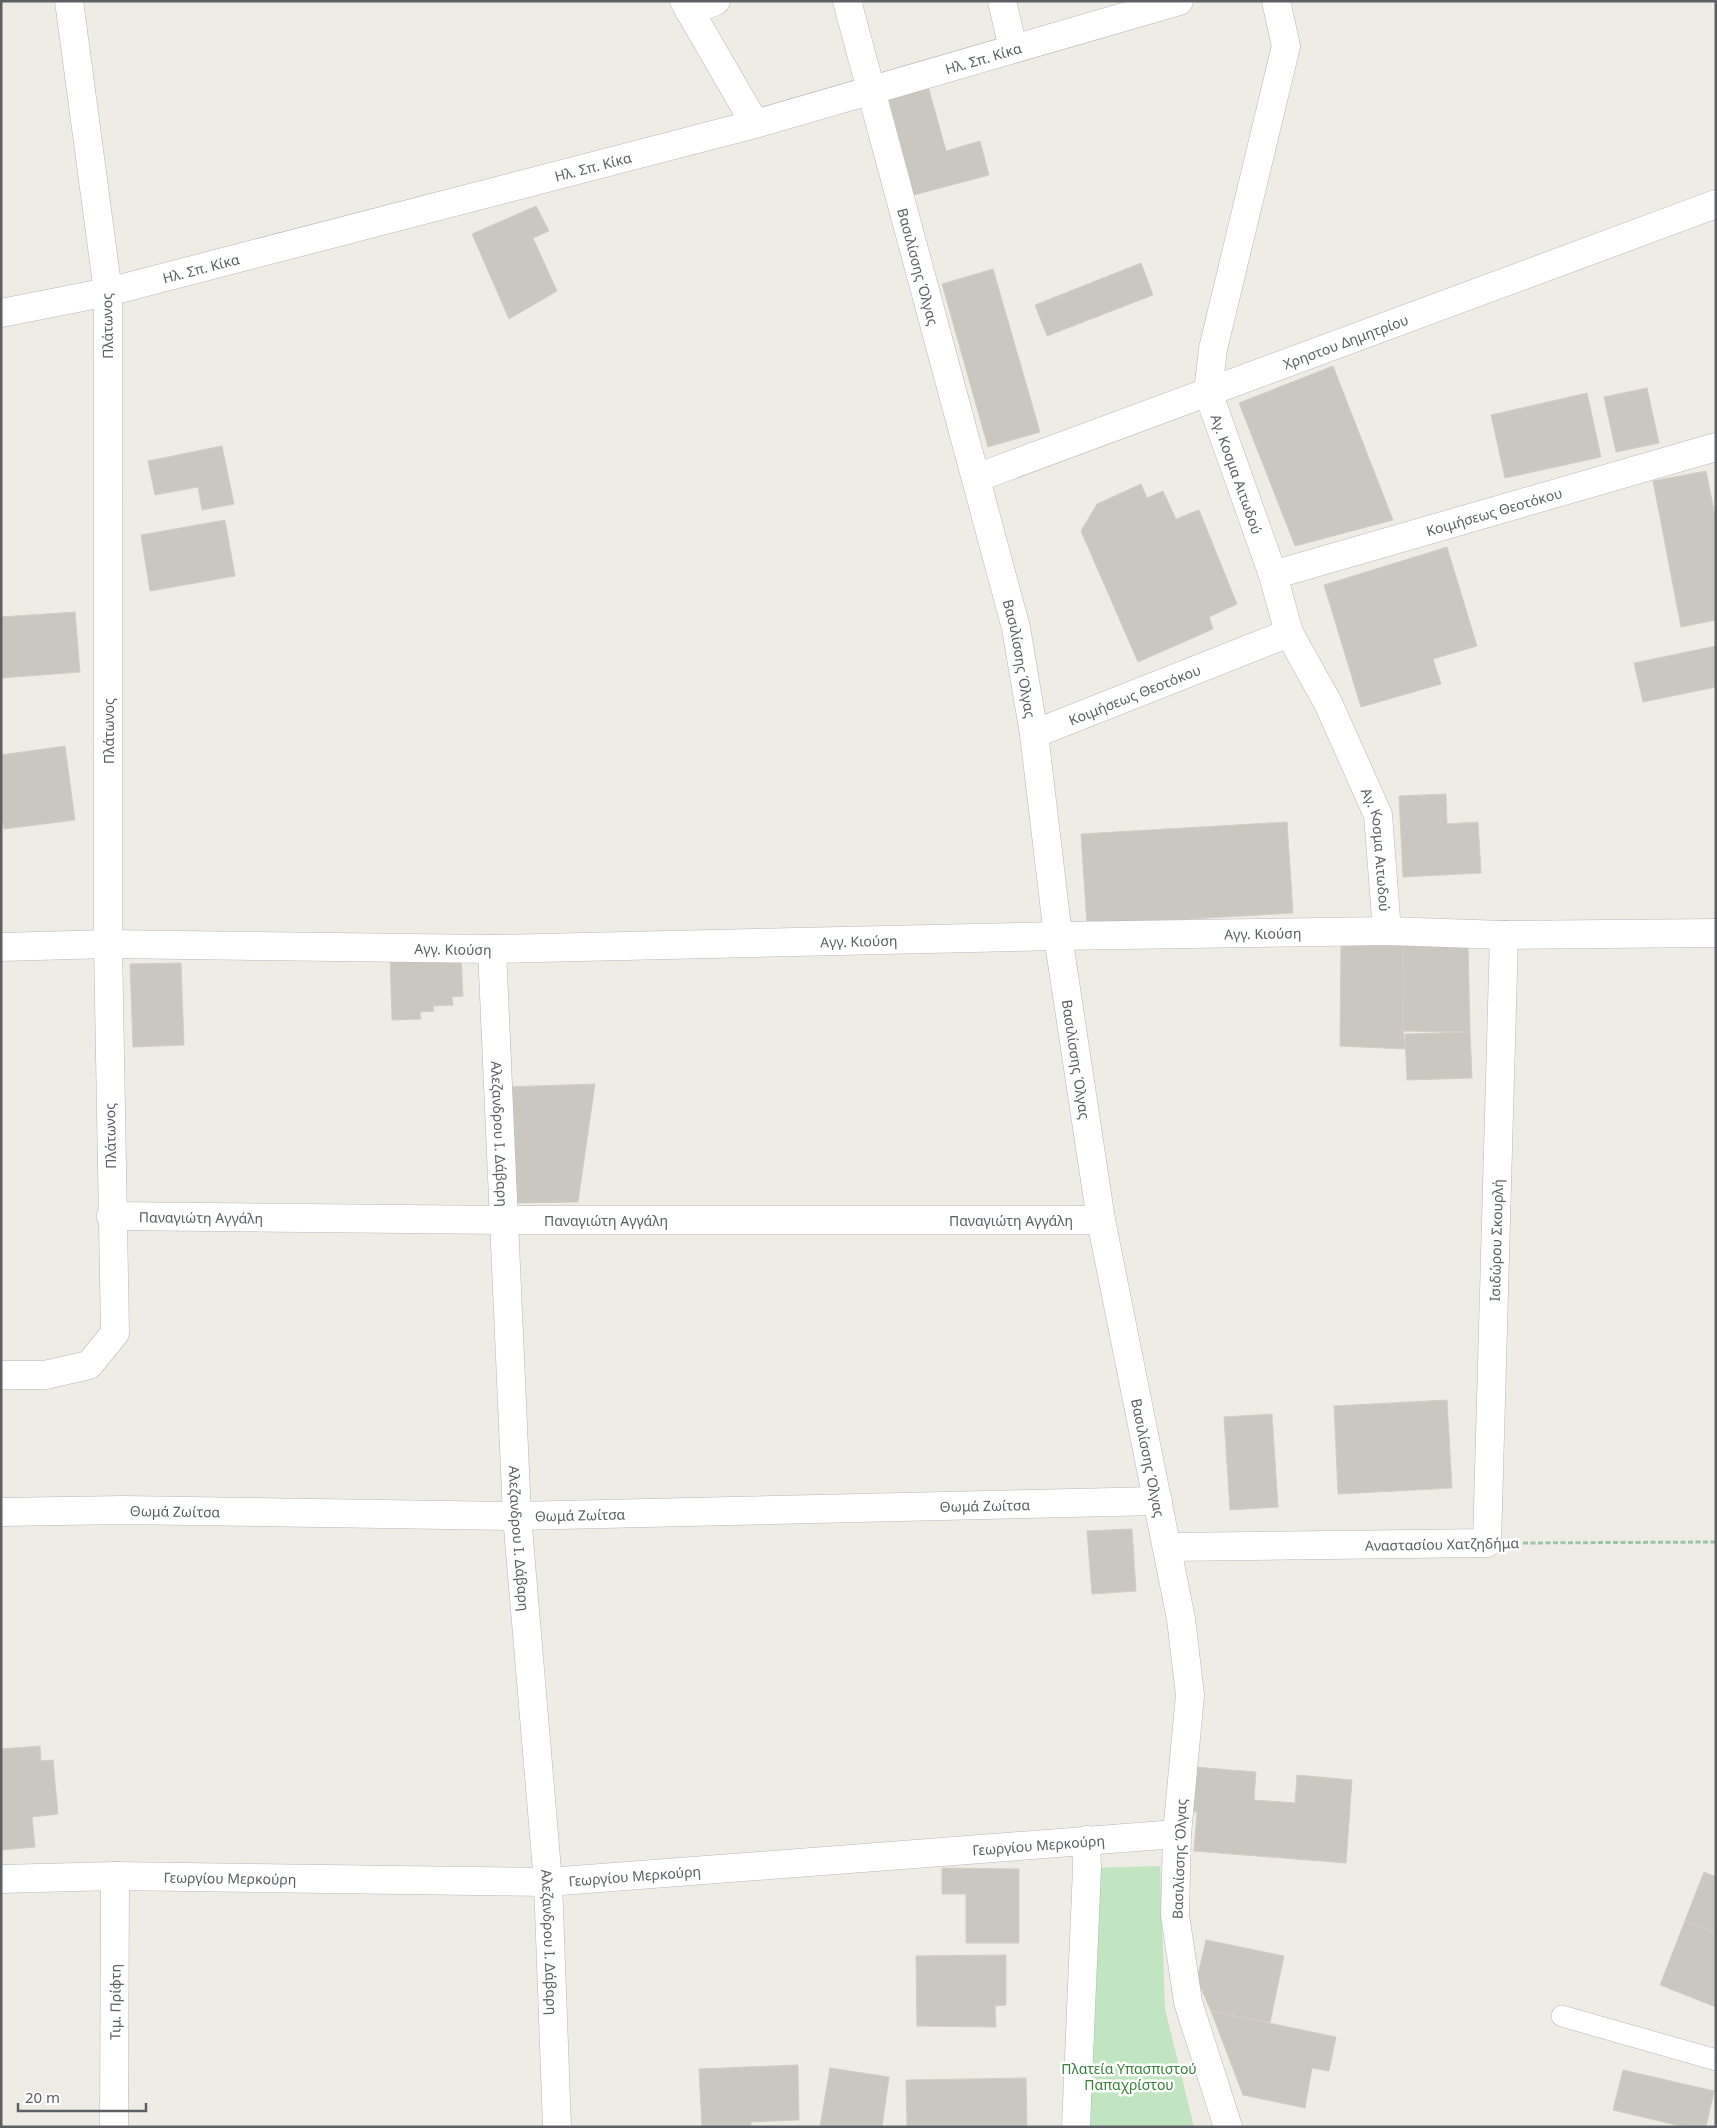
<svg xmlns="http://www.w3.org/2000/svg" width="1717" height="2128" viewBox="0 0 1717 2128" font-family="'Noto Sans',sans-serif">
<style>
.green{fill:#c1e5c1}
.building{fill:#cac7c1;stroke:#d3cec3}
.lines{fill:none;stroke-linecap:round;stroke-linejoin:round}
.lane-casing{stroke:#b4b7bb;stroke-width:22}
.street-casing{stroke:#b4b7bb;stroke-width:29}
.path{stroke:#9bc5a7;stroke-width:3;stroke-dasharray:5 2.5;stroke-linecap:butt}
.lane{stroke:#fff;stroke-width:21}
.street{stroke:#fff;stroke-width:28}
.labels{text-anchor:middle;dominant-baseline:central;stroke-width:5;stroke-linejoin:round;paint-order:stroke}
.street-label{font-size:14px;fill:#5c6064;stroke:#fff}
.park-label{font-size:14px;fill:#36813a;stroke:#fff}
</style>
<rect width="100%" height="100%" fill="#eeece4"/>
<polygon class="green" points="1160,1866 1165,2009 1194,2127 1076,2127 1087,1868"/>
<g class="building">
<polygon points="928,86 946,151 980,141 989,175 914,195 888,97"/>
<polygon points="536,206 549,231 533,238 557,291 509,319 472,234"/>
<polygon points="1141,263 1153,295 1047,336 1035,305"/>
<polygon points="993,269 1040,432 988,447 942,284"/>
<polygon points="1333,366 1393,520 1295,546 1239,403"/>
<polygon points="1647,388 1659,443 1616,452 1604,397"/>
<polygon points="1587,393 1601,457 1505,478 1491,415"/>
<polygon points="222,446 234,504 202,510 198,487 155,495 148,461"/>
<polygon points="1706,471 1716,520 1716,620 1681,627 1653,481"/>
<polygon points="1141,484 1147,498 1163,491 1176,519 1199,510 1237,604 1209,617 1213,629 1138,662 1081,531 1097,504"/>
<polygon points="225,520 235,576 150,591 141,535"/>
<polygon points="1447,547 1477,646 1433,659 1441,684 1361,707 1324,585"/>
<polygon points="75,612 80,672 1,678 1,617"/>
<polygon points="1716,646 1716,687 1643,702 1634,663"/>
<polygon points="65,746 75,820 4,829 1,811 1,755"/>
<polygon points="1446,794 1447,824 1478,822 1481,873 1403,877 1399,796"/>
<polygon points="1287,822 1293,913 1087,925 1081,834"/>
<polygon points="1341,942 1404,943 1403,1031 1406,1049 1340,1046"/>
<polygon points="1468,942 1470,1032 1403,1031 1404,943"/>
<polygon points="461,954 463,996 452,997 453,1005 433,1006 434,1011 420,1012 421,1019 392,1020 390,957"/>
<polygon points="181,963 184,1045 133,1047 130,964"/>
<polygon points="1470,1032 1472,1078 1407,1080 1405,1034"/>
<polygon points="595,1084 578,1202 515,1203 505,1087"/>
<polygon points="1447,1400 1452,1488 1338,1494 1334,1406"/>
<polygon points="1272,1414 1278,1507 1230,1510 1224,1417"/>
<polygon points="1132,1529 1136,1591 1092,1594 1087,1531"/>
<polygon points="40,1746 41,1761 53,1760 58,1814 32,1817 35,1847 1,1850 1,1749"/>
<polygon points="1194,1767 1256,1772 1254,1800 1295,1803 1297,1775 1352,1780 1346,1863 1194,1851 1197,1812 1191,1812"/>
<polygon points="942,1868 1019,1869 1019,1943 966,1943 966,1894 942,1894"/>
<polygon points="1704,1872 1716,1877 1716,1933 1685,1921"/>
<polygon points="1685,1921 1716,1933 1716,2007 1660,1985"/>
<polygon points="1206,1940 1284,1956 1270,2023 1211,2011 1197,1979"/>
<polygon points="1006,1955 1006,2005 995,2006 996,2027 917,2026 916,1956"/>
<polygon points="1211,2011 1336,2037 1329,2071 1312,2068 1305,2108 1243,2095"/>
<polygon points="798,2065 799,2120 751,2122 751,2127 702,2127 699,2069"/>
<polygon points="830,2068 889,2077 882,2127 820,2127"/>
<polygon points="1623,2070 1714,2091 1706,2127 1685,2127 1613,2110"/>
<polygon points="1026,2078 1027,2127 907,2127 906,2080"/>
</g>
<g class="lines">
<defs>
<polyline id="lane" points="1562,2016 1716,2060"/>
<g id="street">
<polyline points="684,1 755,124"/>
<path id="s1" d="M847 1 1016 628 1034 734 1058 936 1101 1220 1181 1619 1190 1695 1177 1834 1175 1915 1188 2002 1228 2127"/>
<polyline points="1002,1 1013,48"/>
<path id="s2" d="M1276 1 1286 46 1213 349 1208 392 1273 575 1289 633 1328 703 1378 815 1387 931"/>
<polyline points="689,11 716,1"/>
<path id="s3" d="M1 313 108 292 755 124 1179 1"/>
<path id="s4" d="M976 478 1716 204"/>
<path id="s5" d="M1273 575 1716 447"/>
<path id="s6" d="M1034 734 1289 633"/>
<path id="s7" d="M1 947 108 944 492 949 1058 936 1387 931 1504 935 1716 933"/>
<path id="s8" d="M492 949 517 1516 548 1882 557 2127"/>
<path id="s9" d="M111 1216 504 1220H1101"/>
<polyline points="1,1375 45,1375 89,1365 115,1333 108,944 108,292 69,1"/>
<path id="s10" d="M1 1512 123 1510 517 1516 1158 1501"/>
<path id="s11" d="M1168 1547 1487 1543 1504 935"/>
<path id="s12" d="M1 1879 115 1876 548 1882 1177 1834"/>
<path id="s13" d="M114 2127 115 1876"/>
<polyline points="1076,2127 1087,1868 1086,1840"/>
</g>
</defs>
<use href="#lane" class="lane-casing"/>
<use href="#street" class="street-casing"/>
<polyline class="path" points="1523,1543 1716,1542"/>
<use href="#lane" class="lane"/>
<use href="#street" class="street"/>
</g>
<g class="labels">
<g class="street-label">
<text stroke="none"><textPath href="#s3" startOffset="1015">Ηλ. Σπ. Κίκα</textPath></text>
<text stroke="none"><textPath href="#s3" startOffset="610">Ηλ. Σπ. Κίκα</textPath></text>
<text stroke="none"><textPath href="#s1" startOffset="275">Βασιλίσσης Όλγας</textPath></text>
<text stroke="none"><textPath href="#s3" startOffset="205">Ηλ. Σπ. Κίκα</textPath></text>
<text transform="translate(107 326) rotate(-91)">Πλάτωνος</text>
<text stroke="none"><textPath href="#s4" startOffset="394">Χρηστου Δημητρίου</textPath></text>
<text stroke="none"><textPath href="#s2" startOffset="488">Αγ. Κοσμα Αιτωδού</textPath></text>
<text stroke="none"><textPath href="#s5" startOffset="230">Κοιμήσεως Θεοτόκου</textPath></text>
<text stroke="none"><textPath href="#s1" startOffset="680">Βασιλίσσης Όλγας</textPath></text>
<text stroke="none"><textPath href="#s6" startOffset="108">Κοιμήσεως Θεοτόκου</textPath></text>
<text transform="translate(108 731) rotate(-90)">Πλάτωνος</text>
<text stroke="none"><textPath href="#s2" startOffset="892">Αγ. Κοσμα Αιτωδού</textPath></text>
<text stroke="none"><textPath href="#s7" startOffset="1262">Αγγ. Κιούση</textPath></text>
<text stroke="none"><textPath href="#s7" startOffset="858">Αγγ. Κιούση</textPath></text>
<text stroke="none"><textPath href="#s7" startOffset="452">Αγγ. Κιούση</textPath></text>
<text stroke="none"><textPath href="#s1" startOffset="1085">Βασιλίσσης Όλγας</textPath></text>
<text stroke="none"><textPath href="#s8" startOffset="185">Αλεζανδρου Ι. Δάβαρη</textPath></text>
<text transform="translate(110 1136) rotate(-91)">Πλάτωνος</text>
<text stroke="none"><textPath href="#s9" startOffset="90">Παναγιώτη Αγγάλη</textPath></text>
<text stroke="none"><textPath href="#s9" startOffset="495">Παναγιώτη Αγγάλη</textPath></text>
<text stroke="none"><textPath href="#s9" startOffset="900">Παναγιώτη Αγγάλη</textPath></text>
<text stroke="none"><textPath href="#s11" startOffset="622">Ισιδώρου Σκουρλή</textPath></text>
<text stroke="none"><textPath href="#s1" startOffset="1490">Βασιλίσσης Όλγας</textPath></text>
<text stroke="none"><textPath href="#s10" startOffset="984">Θωμά Ζωίτσα</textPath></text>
<text stroke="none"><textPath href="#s10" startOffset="174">Θωμά Ζωίτσα</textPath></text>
<text stroke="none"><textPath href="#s10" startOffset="579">Θωμά Ζωίτσα</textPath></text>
<text stroke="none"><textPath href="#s8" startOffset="590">Αλεζανδρου Ι. Δάβαρη</textPath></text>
<text transform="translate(1442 1544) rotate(-1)">Αναστασίου Χατζηδήμα</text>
<text stroke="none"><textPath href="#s12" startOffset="1039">Γεωργίου Μερκούρη</textPath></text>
<text transform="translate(1179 1859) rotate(-88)">Βασιλίσσης Όλγας</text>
<text stroke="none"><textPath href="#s12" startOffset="634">Γεωργίου Μερκούρη</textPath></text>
<text stroke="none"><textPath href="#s12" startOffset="229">Γεωργίου Μερκούρη</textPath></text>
<text stroke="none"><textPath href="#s8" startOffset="995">Αλεζανδρου Ι. Δάβαρη</textPath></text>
<text stroke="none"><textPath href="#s13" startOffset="125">Τιμ. Πρίφτη</textPath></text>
</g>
<g class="park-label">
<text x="1129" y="2068">Πλατεία Υπασπιστού<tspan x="1129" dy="16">Παπαχρίστου</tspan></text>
</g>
</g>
<rect width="1717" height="2128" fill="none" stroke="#5c6064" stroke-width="5"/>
<path d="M18 2103v8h128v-8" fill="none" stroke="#5c6064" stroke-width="2.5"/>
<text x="25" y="2103" font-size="15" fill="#5c6064" stroke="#ffffff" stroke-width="4" paint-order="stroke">20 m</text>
</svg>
